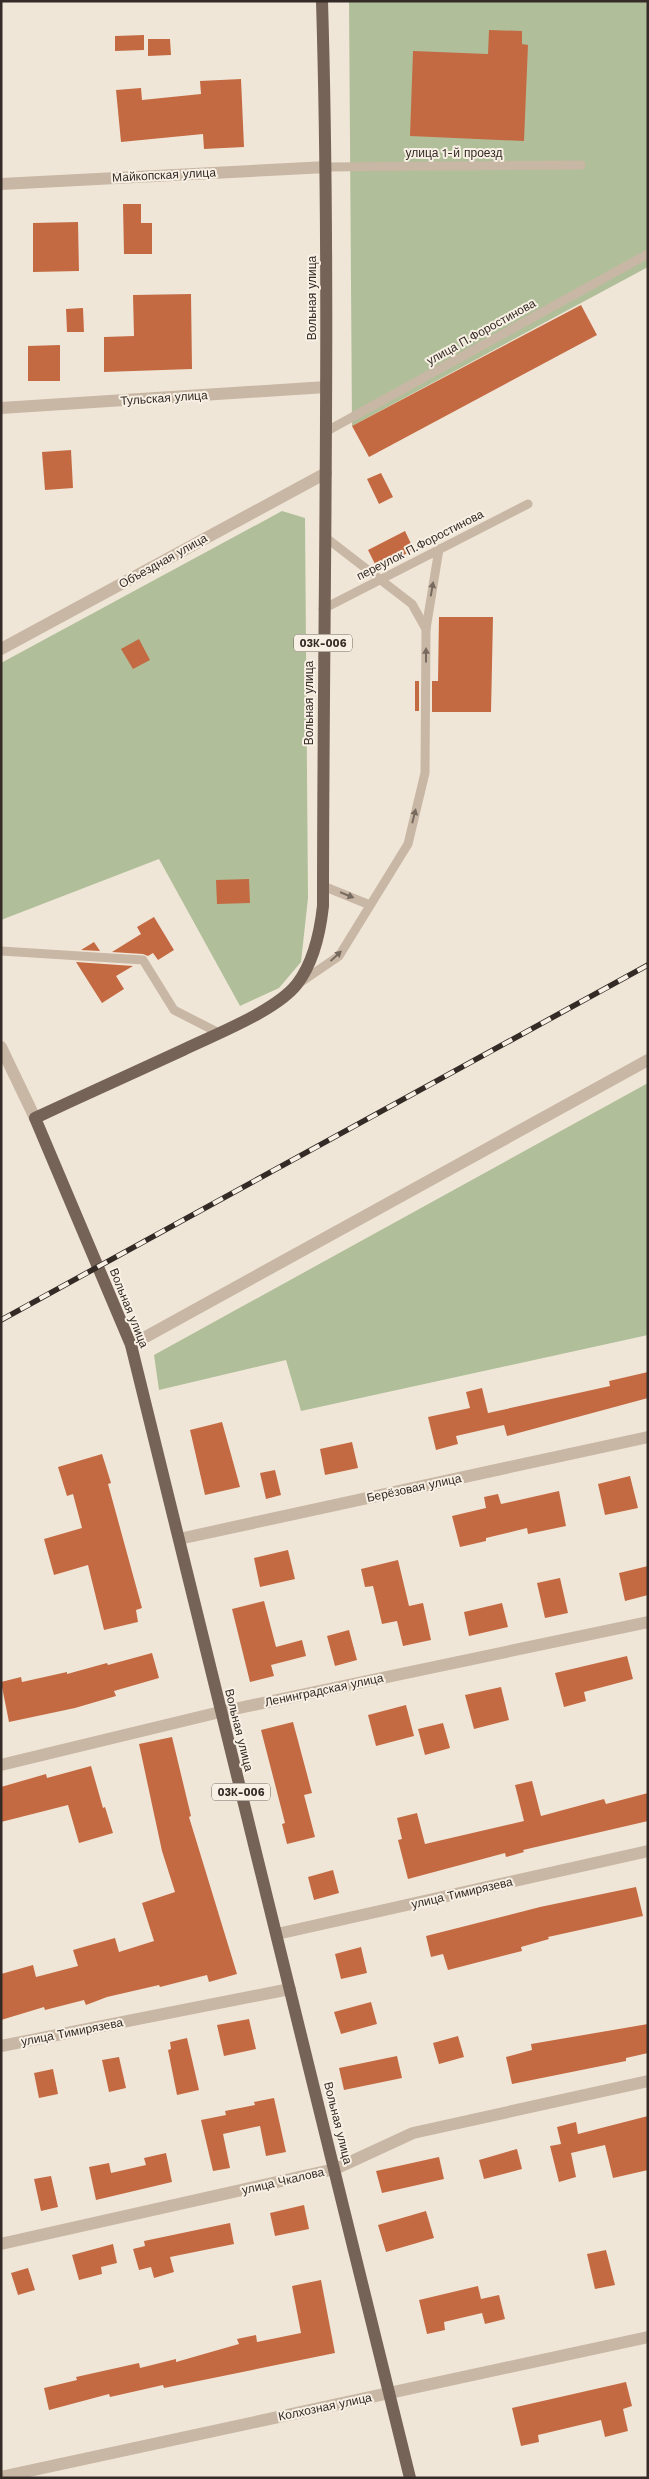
<svg xmlns="http://www.w3.org/2000/svg" width="649" height="2479" viewBox="0 0 649 2479" font-family="'Work Sans',sans-serif">
<style>
.green{fill:#b0bf99}
.building{fill:#c46a42}
.lines{fill:none;stroke-linecap:round;stroke-linejoin:round}
.service{stroke:#c8b7a4;stroke-width:9}
.minor{stroke:#c8b7a4;stroke-width:12}
.tertiary{stroke:#c8b7a4;stroke-width:12}
.primary{stroke:#766357;stroke-width:12}
.rail-casing{stroke:#342b26;stroke-width:5.5}
.rail{stroke:#f8f0e4;stroke-width:4;stroke-dasharray:11;stroke-linecap:butt}
.oneway{fill:#776a5f}
.labels{text-anchor:middle;dominant-baseline:central;stroke-width:4;stroke-linejoin:round;paint-order:stroke}
.shield{fill:#f8f0e4;stroke:#6f665f;stroke-width:1}
.shield-label{font-size:11px;font-weight:bold;fill:#342b26}
.street-label{font-size:12px;fill:#342b26;stroke:#f8f0e4}
</style>
<rect width="100%" height="100%" fill="#f0e6d8"/>
<g class="green">
<polygon points="349,1 648,1 648,267 352,426"/>
<polygon points="282,511 305,518 308,898 301,962 279,988 240,1006 159,859 1,920 1,663"/>
<polygon points="648,1083 648,1335 301,1411 286,1360 159,1390 154,1355"/>
</g>
<g class="building">
<polygon points="489,30 522,31 522,44 528,45 524,141 410,136 413,51 488,54"/>
<polygon points="144,35 144,50 115,51 115,36"/>
<polygon points="148,39 170,39 171,55 148,56"/>
<polygon points="241,79 244,147 204,149 203,134 121,142 116,90 141,88 142,100 201,94 200,81"/>
<polygon points="123,204 141,204 141,223 152,223 152,254 124,254"/>
<polygon points="78,222 79,271 33,272 33,223"/>
<polygon points="191,294 192,369 104,372 104,337 134,336 133,295"/>
<polygon points="581,305 597,335 369,457 352,426"/>
<polygon points="83,308 84,332 67,332 66,309"/>
<polygon points="60,345 60,381 28,381 28,346"/>
<polygon points="71,450 73,488 45,490 42,452"/>
<polygon points="381,473 393,497 379,504 367,479"/>
<polygon points="405,531 414,550 377,568 368,550"/>
<polygon points="439,617 493,617 491,712 432,712 432,681 438,681"/>
<polygon points="139,639 150,660 133,669 121,649"/>
<rect x="415" y="681" width="4" height="30"/>
<polygon points="249,879 250,903 217,904 216,880"/>
<polygon points="154,917 174,950 158,960 153,953 148,956 143,954 112,952 141,934 137,927"/>
<polygon points="94,942 100,951 81,950"/>
<polygon points="76,962 133,966 116,976 124,989 102,1003"/>
<polygon points="648,1372 648,1398 507,1436 504,1425 456,1436 458,1444 436,1450 428,1417 470,1408 466,1392 482,1388 488,1413 610,1386 609,1381"/>
<polygon points="222,1422 240,1487 205,1495 190,1430"/>
<polygon points="352,1442 358,1468 325,1475 320,1449"/>
<polygon points="102,1454 111,1483 108,1484 142,1608 136,1610 138,1622 104,1630 88,1565 54,1575 44,1539 82,1528 73,1494 67,1496 58,1467"/>
<polygon points="275,1470 281,1495 266,1499 260,1473"/>
<polygon points="630,1476 638,1508 605,1515 598,1484"/>
<polygon points="559,1491 566,1526 528,1534 527,1528 486,1538 486,1541 460,1547 452,1516 486,1508 484,1497 498,1494 501,1504"/>
<polygon points="288,1550 295,1579 260,1587 254,1558"/>
<polygon points="398,1560 409,1606 423,1603 431,1640 403,1646 397,1621 382,1624 373,1586 365,1587 361,1569"/>
<polygon points="648,1566 648,1595 625,1601 619,1573"/>
<polygon points="560,1578 568,1613 545,1618 537,1583"/>
<polygon points="264,1601 276,1647 302,1640 306,1656 271,1665 274,1676 250,1682 232,1609"/>
<polygon points="502,1603 508,1627 469,1636 464,1612"/>
<polygon points="349,1630 357,1660 335,1666 327,1636"/>
<polygon points="152,1653 159,1678 114,1691 116,1696 75,1708 9,1722 1,1682 21,1677 22,1682 67,1672 67,1674 107,1663 108,1665"/>
<polygon points="627,1656 633,1679 584,1692 586,1701 564,1707 555,1673"/>
<polygon points="501,1687 509,1720 474,1729 465,1695"/>
<polygon points="406,1705 414,1736 376,1746 368,1715"/>
<polygon points="293,1722 312,1793 304,1795 315,1837 287,1844 282,1824 285,1823 261,1730"/>
<polygon points="443,1723 450,1748 425,1755 418,1729"/>
<polygon points="172,1737 191,1816 189,1817 237,1974 209,1982 207,1975 160,1987 159,1985 107,1997 86,2005 84,2000 45,2010 44,2007 1,2020 1,1974 33,1965 36,1977 78,1966 73,1950 115,1938 119,1952 154,1941 142,1903 175,1892 162,1851 139,1744"/>
<polygon points="91,1766 103,1808 105,1807 113,1833 79,1843 68,1805 1,1822 1,1787 46,1774 47,1778"/>
<polygon points="532,1781 541,1816 604,1799 606,1804 648,1793 648,1821 523,1850 524,1852 506,1857 505,1853 408,1879 398,1840 402,1839 397,1818 417,1813 425,1844 524,1821 515,1785"/>
<polygon points="333,1870 339,1893 314,1900 308,1877"/>
<polygon points="636,1887 643,1916 548,1937 549,1939 521,1947 522,1951 448,1970 443,1954 431,1957 426,1936 540,1907"/>
<polygon points="361,1947 367,1973 341,1979 335,1954"/>
<polygon points="371,2002 377,2024 341,2034 334,2012"/>
<polygon points="249,2019 256,2049 224,2056 217,2025"/>
<polygon points="648,2024 648,2053 626,2058 626,2061 512,2084 506,2057 532,2050 531,2044"/>
<polygon points="458,2036 464,2057 439,2064 433,2043"/>
<polygon points="187,2038 199,2090 177,2095 168,2050 171,2049 170,2042"/>
<polygon points="397,2056 402,2078 344,2090 339,2068"/>
<polygon points="119,2057 126,2088 109,2092 102,2060"/>
<polygon points="53,2069 58,2094 39,2098 34,2073"/>
<polygon points="274,2098 286,2152 266,2156 260,2126 223,2134 230,2168 213,2171 201,2120 226,2115 225,2111 255,2105 254,2102"/>
<polygon points="648,2116 648,2170 613,2178 605,2145 571,2153 576,2177 559,2182 550,2146 561,2144 557,2127 576,2122 578,2134"/>
<polygon points="517,2149 522,2169 484,2179 479,2160"/>
<polygon points="166,2153 172,2182 96,2200 89,2167 109,2163 111,2173 146,2165 144,2158"/>
<polygon points="439,2157 444,2179 382,2193 376,2171"/>
<polygon points="51,2176 58,2207 41,2211 34,2179"/>
<polygon points="304,2205 309,2229 275,2236 270,2213"/>
<polygon points="426,2211 434,2238 386,2252 378,2225"/>
<polygon points="230,2223 234,2244 170,2257 174,2272 154,2278 151,2267 139,2270 133,2249 145,2246 144,2241"/>
<polygon points="113,2244 117,2263 101,2267 102,2274 79,2280 72,2255"/>
<polygon points="606,2250 615,2285 595,2289 587,2254"/>
<polygon points="28,2268 35,2290 18,2295 11,2273"/>
<polygon points="321,2280 335,2353 164,2388 163,2385 110,2397 109,2394 49,2410 44,2388 77,2380 76,2377 139,2363 140,2368 176,2359 176,2362 239,2344 237,2339 256,2335 257,2342 301,2333 292,2286"/>
<polygon points="478,2286 481,2299 499,2295 505,2319 485,2324 482,2313 444,2322 445,2330 427,2334 419,2300"/>
<polygon points="626,2382 632,2406 623,2409 628,2431 605,2437 601,2420 538,2435 539,2442 521,2446 512,2408"/>
</g>
<g class="lines">
<g class="service">
<polyline points="327,167 581,165"/>
<polyline points="327,431 648,254"/>
<polyline points="323,609 528,504"/>
<polyline points="426,629 439,549"/>
<polyline points="323,886 370,905"/>
<polyline points="1,951 143,960 174,1010 219,1033"/>
<polyline points="301,982 339,956 408,844 425,773 426,629 412,604 325,537"/>
</g>
<g class="minor">
<polyline points="1,184 327,167"/>
<polyline points="1,408 326,387"/>
<polyline points="131,1345 648,1060"/>
<polyline points="179,1539 648,1437"/>
<polyline points="1,1765 220,1712 648,1622"/>
<polyline points="277,1934 648,1851"/>
<polyline points="1,2046 290,1989"/>
<polyline points="1,2244 335,2169 413,2133 648,2081"/>
<polyline points="1,2477 648,2337"/>
</g>
<g class="tertiary">
<polyline points="1,649 326,473"/>
<polyline points="1,1047 35,1118"/>
</g>
<path class="primary" d="M322 1C331 303 323 605 323 906 320 933 314 962 297 984 276 1011 214 1035 183 1050 133 1073 84 1095 35 1118L131 1345 410 2478"/>
<defs>
<polyline id="rail" points="1,1320 648,965"/>
</defs>
<use href="#rail" class="rail-casing"/>
<use href="#rail" class="rail"/>
</g>
<defs><path id="oneway-solid" d="M-6-.8H1V-3.2L6.5 0L1 3.2V.8H-6Z" transform="scale(1.25)"/></defs>
<g class="oneway">
<use href="#oneway-solid" transform="translate(432 589) rotate(-80)"/>
<use href="#oneway-solid" transform="translate(426 655) rotate(-90)"/>
<use href="#oneway-solid" transform="translate(414 816) rotate(-76)"/>
<use href="#oneway-solid" transform="translate(347 895) rotate(22)"/>
<use href="#oneway-solid" transform="translate(336 956) rotate(-43)"/>
</g>
<g class="labels">
<g class="shield">
<rect x="294" y="634.5" width="58" height="17" rx="4"/>
<rect x="212" y="1783.5" width="58" height="17" rx="4"/>
</g>
<g class="shield-label">
<text x="323" y="643">03К-006</text>
<text x="241" y="1792">03К-006</text>
</g>
<g class="street-label">
<text x="454" y="153">улица 1-й проезд</text>
<text transform="translate(164 175) rotate(-3)">Майкопская улица</text>
<text transform="translate(312 298) rotate(-90)">Вольная улица</text>
<text transform="translate(481 332) rotate(-29)">улица П.Форостинова</text>
<text transform="translate(164 398) rotate(-4)">Тульская улица</text>
<text transform="translate(420 545) rotate(-27)">переулок П.Форостинова</text>
<text transform="translate(163 561) rotate(-29)">Объездная улица</text>
<text transform="translate(309 703) rotate(-90)">Вольная улица</text>
<text transform="translate(129 1308) rotate(68)">Вольная улица</text>
<text transform="translate(414 1488) rotate(-12)">Берёзовая улица</text>
<text transform="translate(324 1690) rotate(-12)">Ленинградская улица</text>
<text transform="translate(239 1730) rotate(76)">Вольная улица</text>
<text transform="translate(462 1893) rotate(-13)">улица Тимирязева</text>
<text transform="translate(72 2032) rotate(-11)">улица Тимирязева</text>
<text transform="translate(338 2123) rotate(76)">Вольная улица</text>
<text transform="translate(283 2181) rotate(-13)">улица Чкалова</text>
<text transform="translate(325 2407) rotate(-12)">Колхозная улица</text>
</g>
</g>
<rect width="649" height="2479" fill="none" stroke="#342b26" stroke-width="5"/>
</svg>
